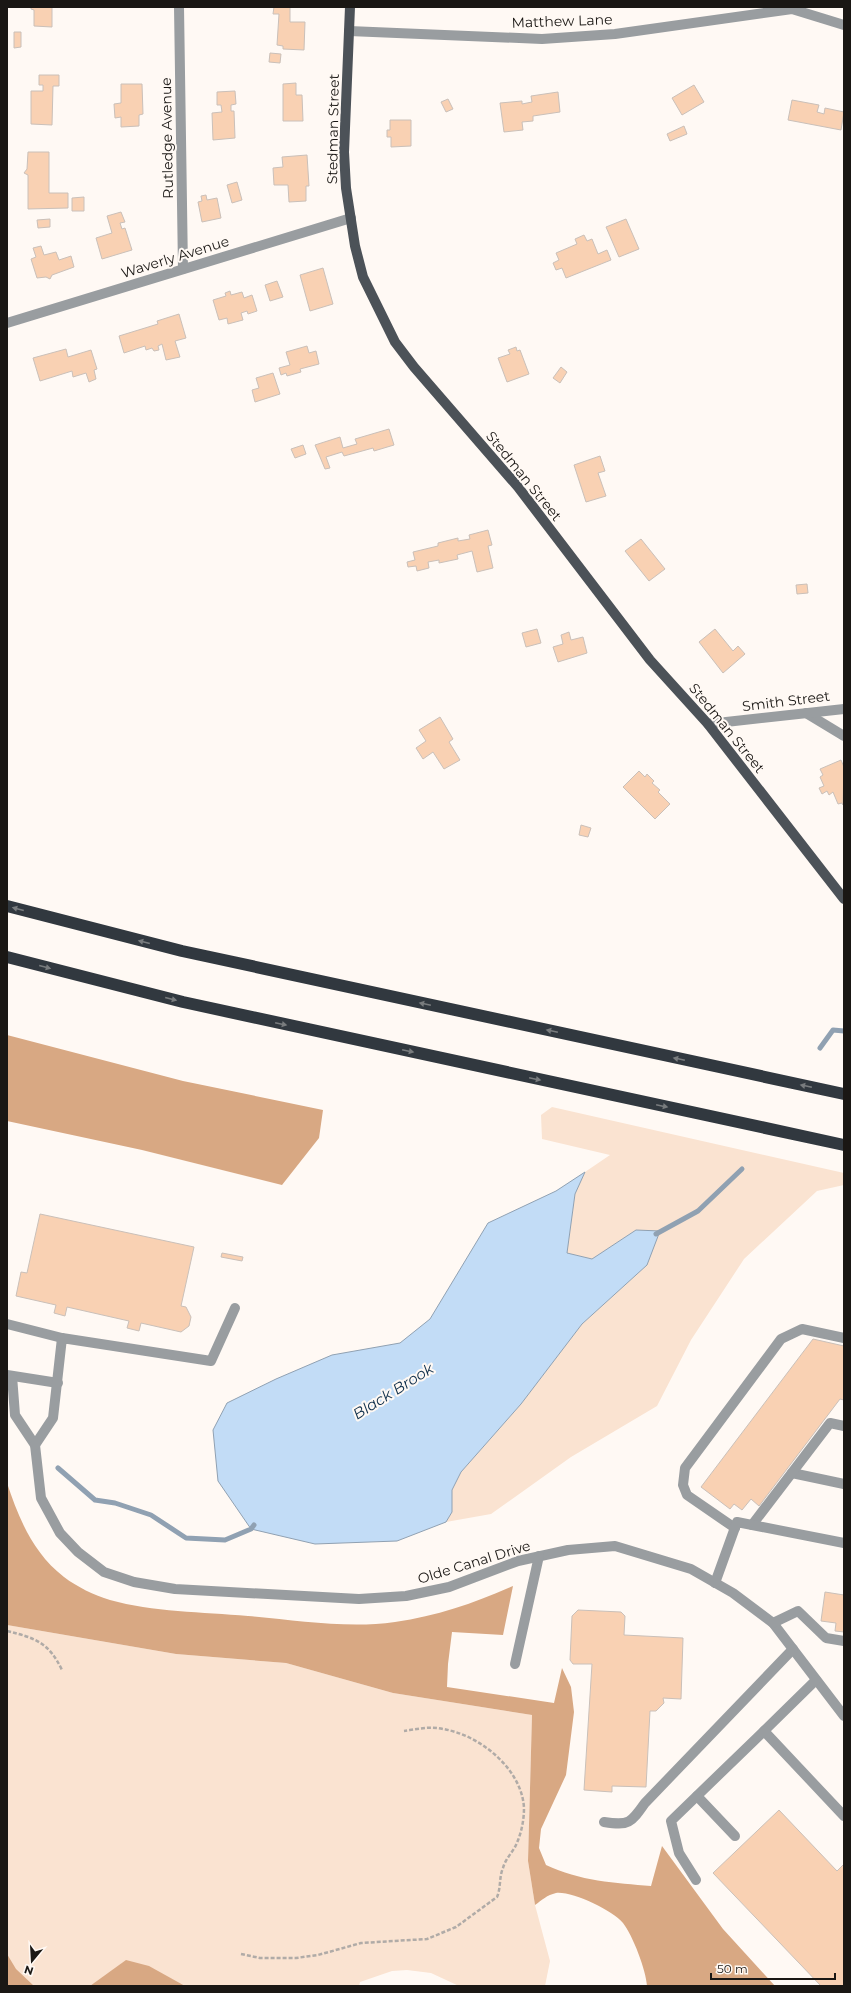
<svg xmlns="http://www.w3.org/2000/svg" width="851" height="1993" viewBox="0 0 851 1993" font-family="Montserrat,sans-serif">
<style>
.green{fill:#fae3d1}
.forest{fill:#d8a883}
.water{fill:#c2dcf6;stroke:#90a1b2}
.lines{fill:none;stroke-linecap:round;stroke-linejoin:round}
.stream{stroke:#90a1b2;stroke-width:5}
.building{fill:#f9d1b3;stroke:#cac0b9}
.path{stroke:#b0aba7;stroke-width:2.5;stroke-dasharray:4 2;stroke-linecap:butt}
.minor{stroke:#999da0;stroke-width:10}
.major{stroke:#4c5258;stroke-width:10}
.highway{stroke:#31383f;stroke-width:12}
.oneway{fill:#797c7e}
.labels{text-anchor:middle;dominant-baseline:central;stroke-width:4;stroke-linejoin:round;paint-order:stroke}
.street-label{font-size:14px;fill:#1a1714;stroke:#fff9f4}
.water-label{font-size:15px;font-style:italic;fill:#0e2e4a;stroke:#fff9f4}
</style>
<rect width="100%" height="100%" fill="#fff9f4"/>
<g class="green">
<polygon points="552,1107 844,1173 844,1185 817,1191 744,1259 691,1340 657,1406 571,1457 491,1514 446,1522 452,1512 452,1490 461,1472 521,1404 582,1324 647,1265 636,1230 592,1259 567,1253 575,1194 585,1172 610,1155 542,1139 541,1115"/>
<polygon points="7,1625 176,1654 286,1663 393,1693 532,1715 528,1861 535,1905 550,1961 545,1986 459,1986 431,1973 407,1970 392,1971 360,1982 359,1986 7,1986"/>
</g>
<g class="forest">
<polygon points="7,1035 183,1081 323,1110 319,1138 282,1185 142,1150 7,1121"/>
<path d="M7 1483C19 1519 33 1553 64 1577 77 1587 94 1595 110 1600 152 1612 203 1612 248 1616 296 1620 347 1629 395 1622 438 1616 474 1603 513 1586L503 1635 452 1632 448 1664 447 1687 554 1703 562 1668 571 1687 574 1712 566 1775 541 1829 539 1848 546 1865C579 1881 616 1883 651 1886L662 1846 723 1929 775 1986H647C646 1970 633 1936 623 1923 612 1910 572 1891 556 1893 547 1895 542 1900 535 1905L528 1861 532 1715 393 1693 286 1663 176 1654 7 1625Z"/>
<polygon points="7,1954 16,1969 34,1986 7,1986"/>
<polygon points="126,1960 149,1966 185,1986 90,1986"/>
</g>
<polygon class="water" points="585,1172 575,1194 567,1253 592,1259 636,1230 660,1231 647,1265 582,1324 521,1404 461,1472 452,1490 452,1512 446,1522 397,1541 315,1544 251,1529 218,1481 213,1430 227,1403 276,1379 332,1355 400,1343 430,1319 488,1223 556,1191"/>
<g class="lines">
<g class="stream">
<polyline points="820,1048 833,1030 844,1031"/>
<polyline points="656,1234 698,1211 742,1169"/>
<polyline points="58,1468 95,1500 115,1503 151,1515 186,1538 225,1540 251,1529 254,1525"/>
</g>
</g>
<g class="building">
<polygon points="31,7 52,7 52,27 34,26 34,10 31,9"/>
<polygon points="274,7 290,7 290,22 305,22 304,50 283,49 283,46 277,45 279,14 273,14"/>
<polygon points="14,32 21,32 21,47 14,48"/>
<polygon points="270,53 281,54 280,63 269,62"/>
<polygon points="39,75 59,75 59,86 53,86 52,125 31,124 31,91 43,91 43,85 39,85"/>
<polygon points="296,83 296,95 302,95 303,121 283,121 283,84"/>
<polygon points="121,84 142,84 143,114 139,115 139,126 121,127 121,117 115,118 114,104 121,103"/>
<polygon points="694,85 704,102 682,115 672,98"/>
<polygon points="235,91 236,104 231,105 231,111 234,111 235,138 213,140 212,113 222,112 221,105 217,105 217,92"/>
<polygon points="558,92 560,112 533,116 533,121 522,122 523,130 504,132 500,103 522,101 522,104 532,102 531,96"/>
<polygon points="448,99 453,109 446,112 441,102"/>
<polygon points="792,100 819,105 817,112 824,114 825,108 844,112 841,130 788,120"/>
<polygon points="390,120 411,120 411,146 391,147 391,137 387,137 387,130 390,130"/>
<polygon points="684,126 687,134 670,141 667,134"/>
<polygon points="28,152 49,152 49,193 68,193 68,208 28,209 28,175 24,173 27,169"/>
<polygon points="307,155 309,186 306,186 306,201 289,202 288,185 274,185 273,168 283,167 282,157"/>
<polygon points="237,182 242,200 232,203 227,185"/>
<polygon points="206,195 207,200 217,198 221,218 202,222 198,202 202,201 201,196"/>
<polygon points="84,197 84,211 72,211 72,198"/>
<polygon points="121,212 125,222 120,223 122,229 125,228 132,250 102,259 96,238 112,233 107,216"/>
<polygon points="50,219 50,227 38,228 37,220"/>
<polygon points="626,219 639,249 619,257 606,227"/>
<polygon points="584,235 587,241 592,239 598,254 607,250 611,260 566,278 562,268 556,270 553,263 559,260 556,253 577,244 575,239"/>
<polygon points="41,246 44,255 56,252 59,260 71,256 74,267 52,275 50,279 46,277 37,278 31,259 36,257 33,248"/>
<polygon points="323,268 333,304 310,311 300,275"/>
<polygon points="277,281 283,297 270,301 265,285"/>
<polygon points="230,291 231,295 242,292 244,298 252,295 257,311 248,314 247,311 241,313 243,320 228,324 227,318 219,320 213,300 226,296 225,293"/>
<polygon points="179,314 186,338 175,341 180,357 166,360 162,344 158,346 159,350 154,351 152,348 146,350 145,346 124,353 119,336 158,324 157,321"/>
<polygon points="307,346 309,353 316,351 319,364 300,369 301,372 287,376 286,373 281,375 279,368 290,365 286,352"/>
<polygon points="516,347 517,351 520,350 529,374 507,382 498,358 510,354 508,350"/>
<polygon points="66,349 68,357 91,350 97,369 94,370 96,379 89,382 86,373 73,377 72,371 40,381 33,358"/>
<polygon points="561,367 567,372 560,383 553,378"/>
<polygon points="273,373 280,394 255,402 252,390 259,388 256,378"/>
<polygon points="389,429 394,445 374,451 373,448 344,456 342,452 326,457 330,468 325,469 315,445 340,437 343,448 357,444 355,439"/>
<polygon points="303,445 306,454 295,458 291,449"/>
<polygon points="600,456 605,471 598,473 606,496 586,502 574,465"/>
<polygon points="488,530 492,545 488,546 493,568 477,572 472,551 457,555 458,559 439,563 439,560 428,562 429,568 417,571 416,566 408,567 407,562 415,560 413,552 438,546 438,543 458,538 458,541 470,539 469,535"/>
<polygon points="641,539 665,569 649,581 625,551"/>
<polygon points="807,584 808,593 797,594 796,585"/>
<polygon points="537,629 541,643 526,647 522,633"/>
<polygon points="715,629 733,651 738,646 745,654 723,673 699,642"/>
<polygon points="569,632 571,640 583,637 587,653 558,662 553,647 563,644 561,635"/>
<polygon points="440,717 453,739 449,742 460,760 444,769 433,752 423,759 416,748 426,741 419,730"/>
<polygon points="841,760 844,767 843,805 842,803 838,804 833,792 829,795 827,791 822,794 819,788 824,786 820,777 823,775 820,769"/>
<polygon points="639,771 645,777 647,774 654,781 652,783 660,790 658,792 670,804 655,819 623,787"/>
<polygon points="581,825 591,828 588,837 579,835"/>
<polygon points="40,1214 194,1247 181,1306 186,1307 191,1317 189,1326 181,1332 141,1323 139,1331 127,1328 129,1321 67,1307 65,1316 54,1313 56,1305 16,1296 21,1272 27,1273"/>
<polygon points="222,1253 243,1257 242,1261 221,1257"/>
<polygon points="813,1339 844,1346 844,1400 840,1399 759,1506 751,1499 742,1510 734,1504 730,1509 701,1487"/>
<polygon points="825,1592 844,1595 844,1632 835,1631 836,1623 821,1621"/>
<polygon points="578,1610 621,1612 625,1616 624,1635 683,1638 681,1699 663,1698 664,1703 656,1711 650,1711 646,1787 612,1786 612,1792 584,1790 592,1664 573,1664 570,1660 572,1616"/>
<polygon points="779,1810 837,1871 844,1864 844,1986 821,1986 713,1873"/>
</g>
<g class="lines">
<g class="path">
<path d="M7 1631C36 1638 49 1643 62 1670"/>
<path d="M241 1954 260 1958H296L318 1955 361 1943 427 1939 456 1927 497 1897C501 1888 499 1877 503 1868 505 1860 511 1854 515 1847 521 1835 524 1821 524 1808 522 1769 480 1735 443 1729 430 1726 417 1729 404 1731"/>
</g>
<g class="minor">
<polyline points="179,7 183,269"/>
<polyline points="349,31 542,39 615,34 792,9 844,25"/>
<polyline points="7,323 351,218"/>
<polyline points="806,713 844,736"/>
<polyline points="708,724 844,709"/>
<polyline points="7,1324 62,1338"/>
<polyline points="7,1375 58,1383"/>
<polyline points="12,1376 15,1415 35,1445 41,1498 60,1533 78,1552 104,1572 134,1582 175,1589 359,1599 406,1596 449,1587 518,1561 568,1550 615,1546 691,1569 733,1593 773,1623 844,1716"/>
<polyline points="35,1445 53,1418 62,1338 211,1361 235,1308"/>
<polyline points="792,1473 844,1484"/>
<polyline points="752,1525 830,1423 844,1426"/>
<polyline points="735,1528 687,1495 683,1485 685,1468 781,1339 802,1329 844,1338"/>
<polyline points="715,1583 737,1522 844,1543"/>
<polyline points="773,1623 798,1611 826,1638 844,1641"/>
<polyline points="515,1664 539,1556"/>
<polyline points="764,1731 816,1680"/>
<polyline points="697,1796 735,1836"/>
<path d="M604 1822C629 1826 631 1823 645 1803L793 1649"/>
<polyline points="696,1880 679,1853 671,1821 764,1731 844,1816"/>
</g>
<polyline class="major" points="350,7 344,152 346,188 355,246 363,277 395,342 414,367 518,487 650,660 708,724 844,899"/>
<g class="highway">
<polyline points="7,906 182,951 844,1094"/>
<polyline points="7,957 183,1002 844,1145"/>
</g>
</g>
<defs><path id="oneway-solid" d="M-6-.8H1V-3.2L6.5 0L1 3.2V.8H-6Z"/></defs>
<g class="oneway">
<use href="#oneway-solid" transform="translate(18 909) rotate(-165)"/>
<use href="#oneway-solid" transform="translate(144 942) rotate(-166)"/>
<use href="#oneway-solid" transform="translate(45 967) rotate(15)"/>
<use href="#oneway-solid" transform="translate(171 999) rotate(14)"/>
<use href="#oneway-solid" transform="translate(425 1004) rotate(-168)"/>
<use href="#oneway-solid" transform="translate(281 1024) rotate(12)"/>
<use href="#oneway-solid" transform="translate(552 1031) rotate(-168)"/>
<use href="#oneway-solid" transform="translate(408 1051) rotate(12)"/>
<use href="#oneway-solid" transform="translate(679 1059) rotate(-168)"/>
<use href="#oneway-solid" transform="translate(535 1079) rotate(12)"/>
<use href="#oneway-solid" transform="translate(806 1086) rotate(-168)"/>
<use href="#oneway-solid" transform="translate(662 1106) rotate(12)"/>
</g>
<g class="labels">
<g class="street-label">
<text transform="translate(562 21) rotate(-2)">Matthew Lane</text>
<text transform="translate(333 129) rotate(-89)">Stedman Street</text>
<text transform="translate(167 138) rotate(-91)">Rutledge Avenue</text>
<text transform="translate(175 257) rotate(-17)">Waverly Avenue</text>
<text transform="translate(524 476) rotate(51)">Stedman Street</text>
<text transform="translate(786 701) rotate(-7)">Smith Street</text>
<text transform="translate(727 728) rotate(51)">Stedman Street</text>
<text transform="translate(474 1562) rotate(-17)">Olde Canal Drive</text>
</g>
<g class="water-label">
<text transform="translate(393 1391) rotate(-32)">Black Brook</text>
</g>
</g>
<rect width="851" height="1993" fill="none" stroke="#1a1714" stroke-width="16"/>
<g transform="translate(32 1961) rotate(198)" stroke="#fff9f4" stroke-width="3" paint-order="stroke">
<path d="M0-3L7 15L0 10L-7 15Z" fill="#1a1714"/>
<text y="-6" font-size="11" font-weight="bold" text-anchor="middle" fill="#1a1714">N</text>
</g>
<path d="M711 1973v6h124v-6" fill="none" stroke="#1a1714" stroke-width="2"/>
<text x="717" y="1973" font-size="12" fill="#1a1714" stroke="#fff9f4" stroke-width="3" paint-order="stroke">50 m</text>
</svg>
